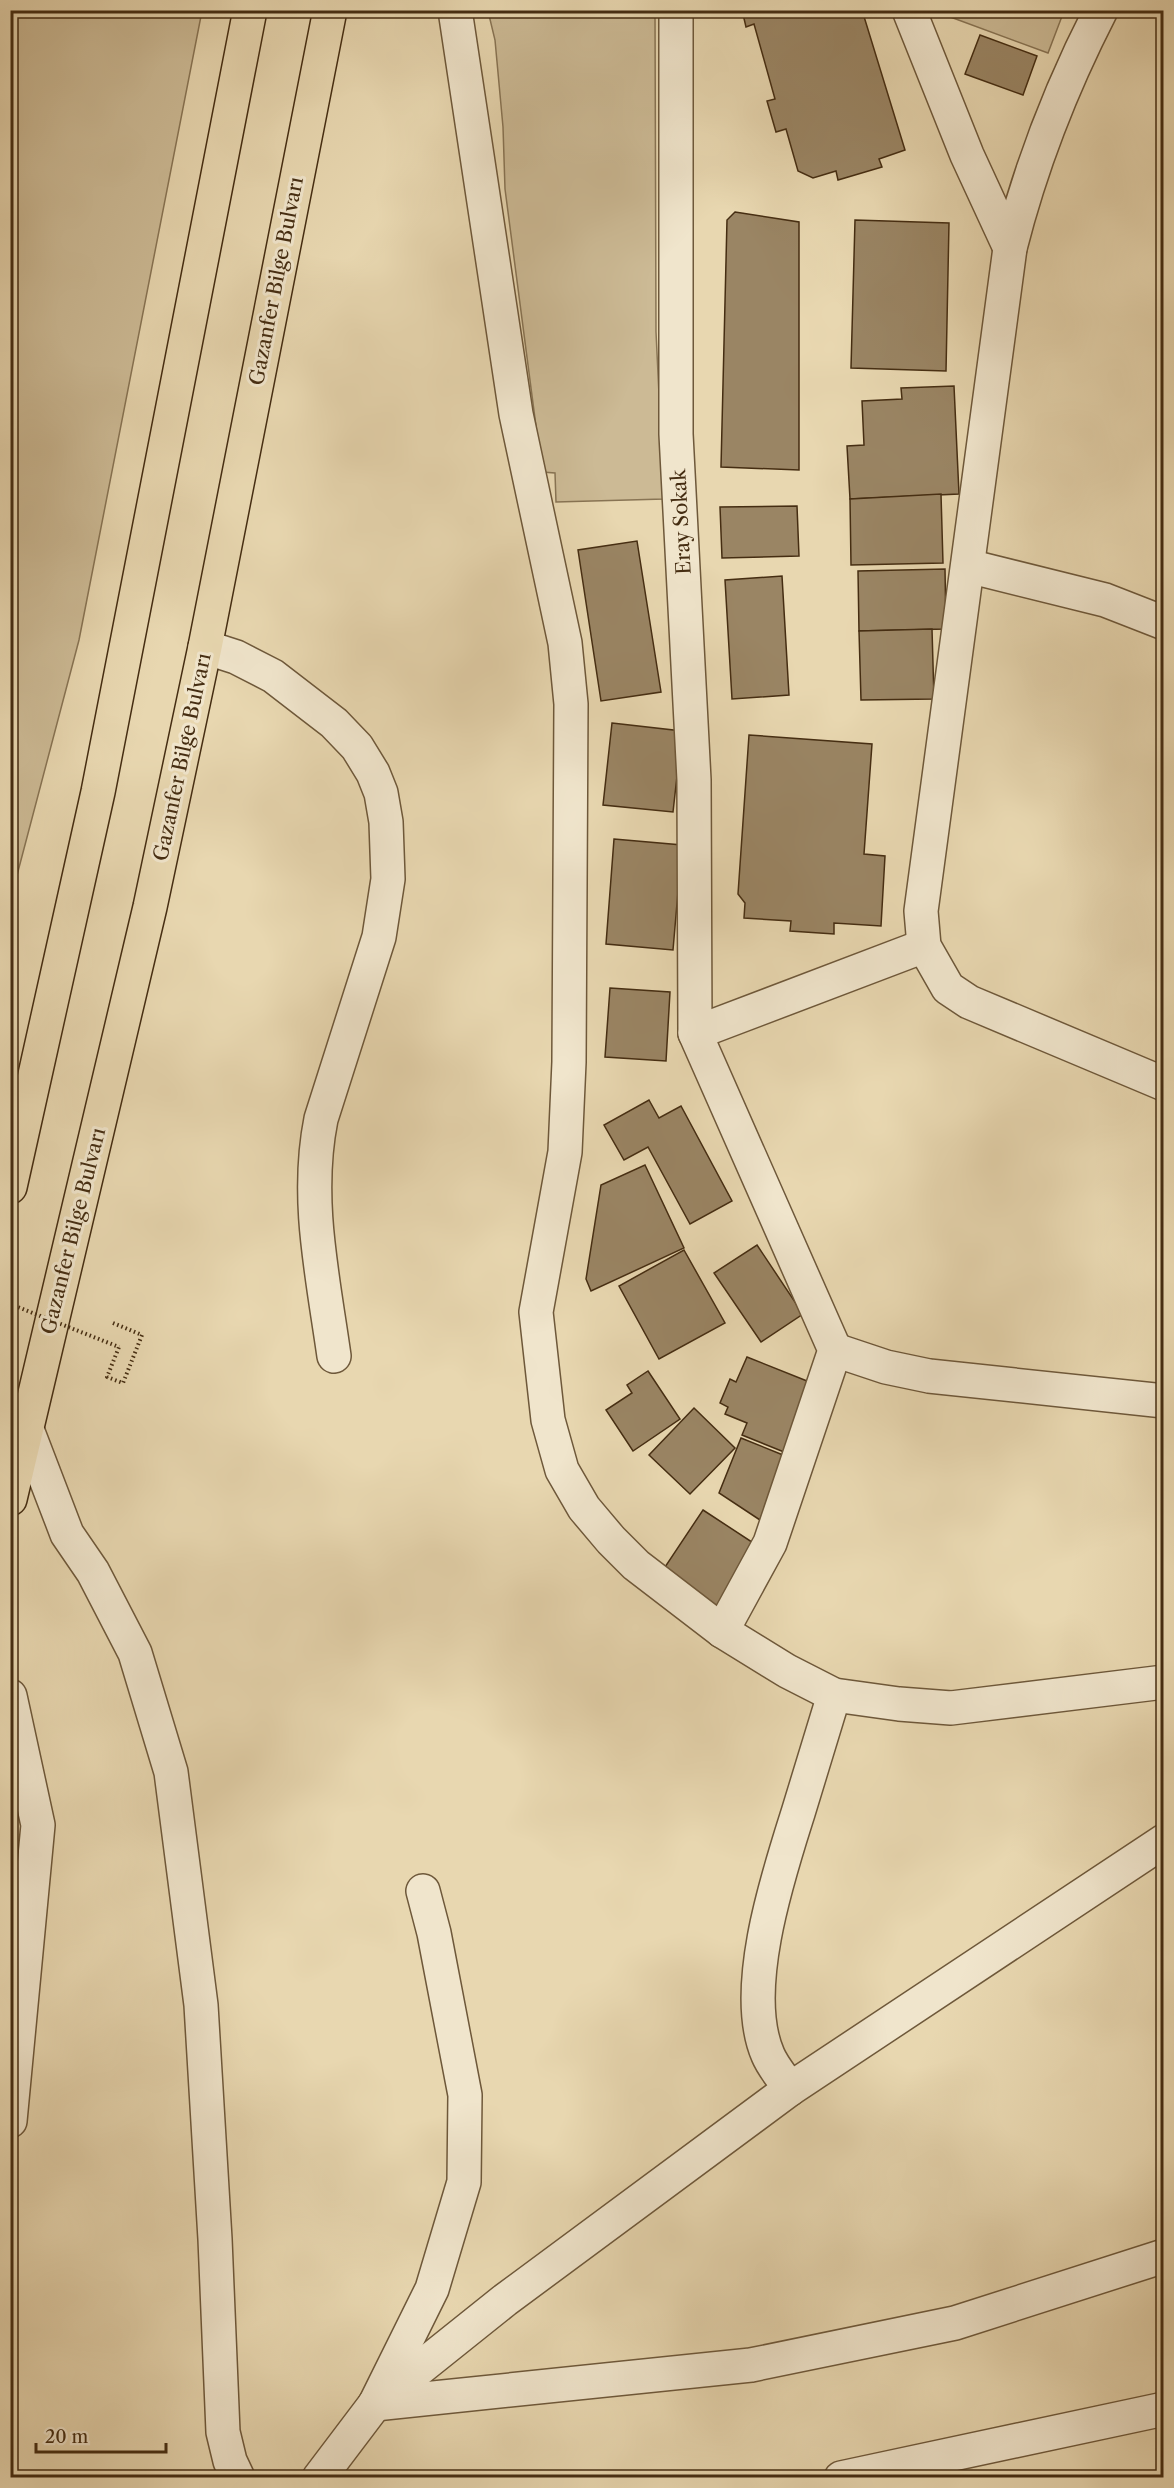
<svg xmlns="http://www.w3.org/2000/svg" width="1174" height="2488" viewBox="0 0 1174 2488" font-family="'Libre Caslon Text',serif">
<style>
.green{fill:#ccba95;stroke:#887454;stroke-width:1.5}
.building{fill:#9a8564;stroke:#452d12;stroke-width:1.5}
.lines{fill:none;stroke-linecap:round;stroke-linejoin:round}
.street-casing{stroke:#6e583a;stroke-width:36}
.primary-casing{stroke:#452d12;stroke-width:36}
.path{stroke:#452d12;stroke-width:4;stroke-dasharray:1.5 3;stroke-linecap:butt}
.street{stroke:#f0e5cc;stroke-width:33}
.primary{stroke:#e8d7b0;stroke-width:33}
.path-bridge{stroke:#452d12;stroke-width:4;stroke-dasharray:1.5 3;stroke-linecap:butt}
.labels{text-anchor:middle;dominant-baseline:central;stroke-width:6;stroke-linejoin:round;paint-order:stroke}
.street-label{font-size:20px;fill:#452d12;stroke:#f0e5cc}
</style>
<rect width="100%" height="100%" fill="#e8d7b0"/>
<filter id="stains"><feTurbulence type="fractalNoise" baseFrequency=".00333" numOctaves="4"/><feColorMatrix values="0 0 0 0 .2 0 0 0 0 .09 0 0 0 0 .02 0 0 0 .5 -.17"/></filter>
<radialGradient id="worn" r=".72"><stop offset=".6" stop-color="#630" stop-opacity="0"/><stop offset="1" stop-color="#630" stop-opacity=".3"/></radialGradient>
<g class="green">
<polygon points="11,10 202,11 79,640 11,898"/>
<polygon points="947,10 1063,10 1064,11 1048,53 945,15"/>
<polygon points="488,11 655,11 656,332 664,499 556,502 555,473 542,472 505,189 503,127 495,40"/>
</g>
<g class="building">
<polygon points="742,10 862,10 905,150 879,159 882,167 838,180 836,171 813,178 798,171 786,129 776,132 767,101 775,99 754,24 746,27"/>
<polygon points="980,35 1037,56 1023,95 965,74"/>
<polygon points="735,212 799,222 799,470 721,467 727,220"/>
<polygon points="855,220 949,223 946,371 851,368"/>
<polygon points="954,386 959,494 850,499 847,446 864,445 862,401 902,399 901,388"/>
<polygon points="941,494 943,563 851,565 850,499"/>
<polygon points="797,506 799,556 722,558 720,507"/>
<polygon points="637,541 661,692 601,701 578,550"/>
<polygon points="945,569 946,629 859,631 858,571"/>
<polygon points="782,576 789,695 732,699 725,580"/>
<polygon points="932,629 934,699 861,700 859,631"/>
<polygon points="612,723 682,731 673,812 603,805"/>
<polygon points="749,735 872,744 864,854 885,856 881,926 834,923 834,934 790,931 791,921 744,918 745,903 738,894"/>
<polygon points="614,839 682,845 673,950 606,944"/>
<polygon points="610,988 670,992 666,1061 605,1057"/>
<polygon points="649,1100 659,1118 681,1106 732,1201 690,1224 648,1147 624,1160 604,1125"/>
<polygon points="645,1165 684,1248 591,1291 586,1279 601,1185"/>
<polygon points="757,1245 803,1314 761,1342 714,1273"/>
<polygon points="684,1250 725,1323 659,1359 619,1286"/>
<polygon points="747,1357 812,1383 784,1452 742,1435 747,1423 725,1414 728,1407 720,1403 730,1379 736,1382"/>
<polygon points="648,1371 680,1419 633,1451 606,1410 632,1393 627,1385"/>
<polygon points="694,1408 735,1448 690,1494 649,1455"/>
<polygon points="741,1438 783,1455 760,1520 719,1493"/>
<polygon points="703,1510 758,1546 714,1613 659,1576"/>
</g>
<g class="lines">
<defs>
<g id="street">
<polyline points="455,10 516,414 565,643 571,704 569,1062 565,1152 536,1312 548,1420 562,1470 584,1508 611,1540 636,1565 722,1631 787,1671 834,1695 899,1704 951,1708 1164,1682"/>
<polyline points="676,10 676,434 694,780 695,1033 835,1350 770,1543 722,1631"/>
<polyline points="909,10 967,155 1010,248"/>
<path d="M1101 10C1062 86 1031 165 1010 248L921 911 924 946 948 988 969 1002 1164 1084"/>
<polyline points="968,566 1105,600 1164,623"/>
<path d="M205 647 236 657 273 676 334 723 357 747 373 773 381 793 386 822 388 879 379 937 321 1119C305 1199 323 1277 334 1356"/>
<polyline points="695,1033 924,946"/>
<polyline points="835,1350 886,1367 929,1376 1164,1401"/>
<polyline points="26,1427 67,1534 93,1572 135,1653 171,1772 201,2005 215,2239 223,2432 230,2461 238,2478"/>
<polyline points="10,1696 38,1825 10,2121"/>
<path d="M790 2089C783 2078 773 2067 768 2055 740 1991 778 1876 798 1813 810 1773 822 1734 834 1695"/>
<polyline points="375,2404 505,2300 790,2089 1164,1841"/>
<polyline points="375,2404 751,2365 955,2323 1164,2256"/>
<polyline points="319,2478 375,2404 432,2289 464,2182 465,2095 434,1933 423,1891"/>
<polyline points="841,2478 1164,2409"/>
</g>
<g id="primary">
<polyline points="10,1187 98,792 250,10"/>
<polyline points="10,1499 150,907 205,647 330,10"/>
</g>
</defs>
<use href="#street" class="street-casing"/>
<use href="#primary" class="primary-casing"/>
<polyline class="path" points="113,1323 142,1335 123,1383 107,1377 119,1347"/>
<use href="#street" class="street"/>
<use href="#primary" class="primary"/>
<polyline class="path-bridge" points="10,1304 119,1347"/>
</g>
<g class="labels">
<g class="street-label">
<text transform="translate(276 281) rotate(-79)">Gazanfer Bilge Bulvarı</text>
<text transform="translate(681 522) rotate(-93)">Eray Sokak</text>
<text transform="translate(182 757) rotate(-78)">Gazanfer Bilge Bulvarı</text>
<text transform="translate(73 1231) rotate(-76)">Gazanfer Bilge Bulvarı</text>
</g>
</g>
<rect width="1174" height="2488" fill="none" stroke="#e8d7b0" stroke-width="36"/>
<rect x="12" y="12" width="1150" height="2464" fill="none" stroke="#452d12" stroke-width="3"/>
<rect x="18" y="18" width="1138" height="2452" fill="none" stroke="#452d12" stroke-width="1.5"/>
<path d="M36 2443v9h130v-9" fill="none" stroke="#452d12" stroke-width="3"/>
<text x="45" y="2443" font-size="18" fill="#452d12" stroke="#f0e5cc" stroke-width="4.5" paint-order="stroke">20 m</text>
<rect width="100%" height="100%" filter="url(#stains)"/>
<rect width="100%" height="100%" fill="url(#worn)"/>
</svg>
